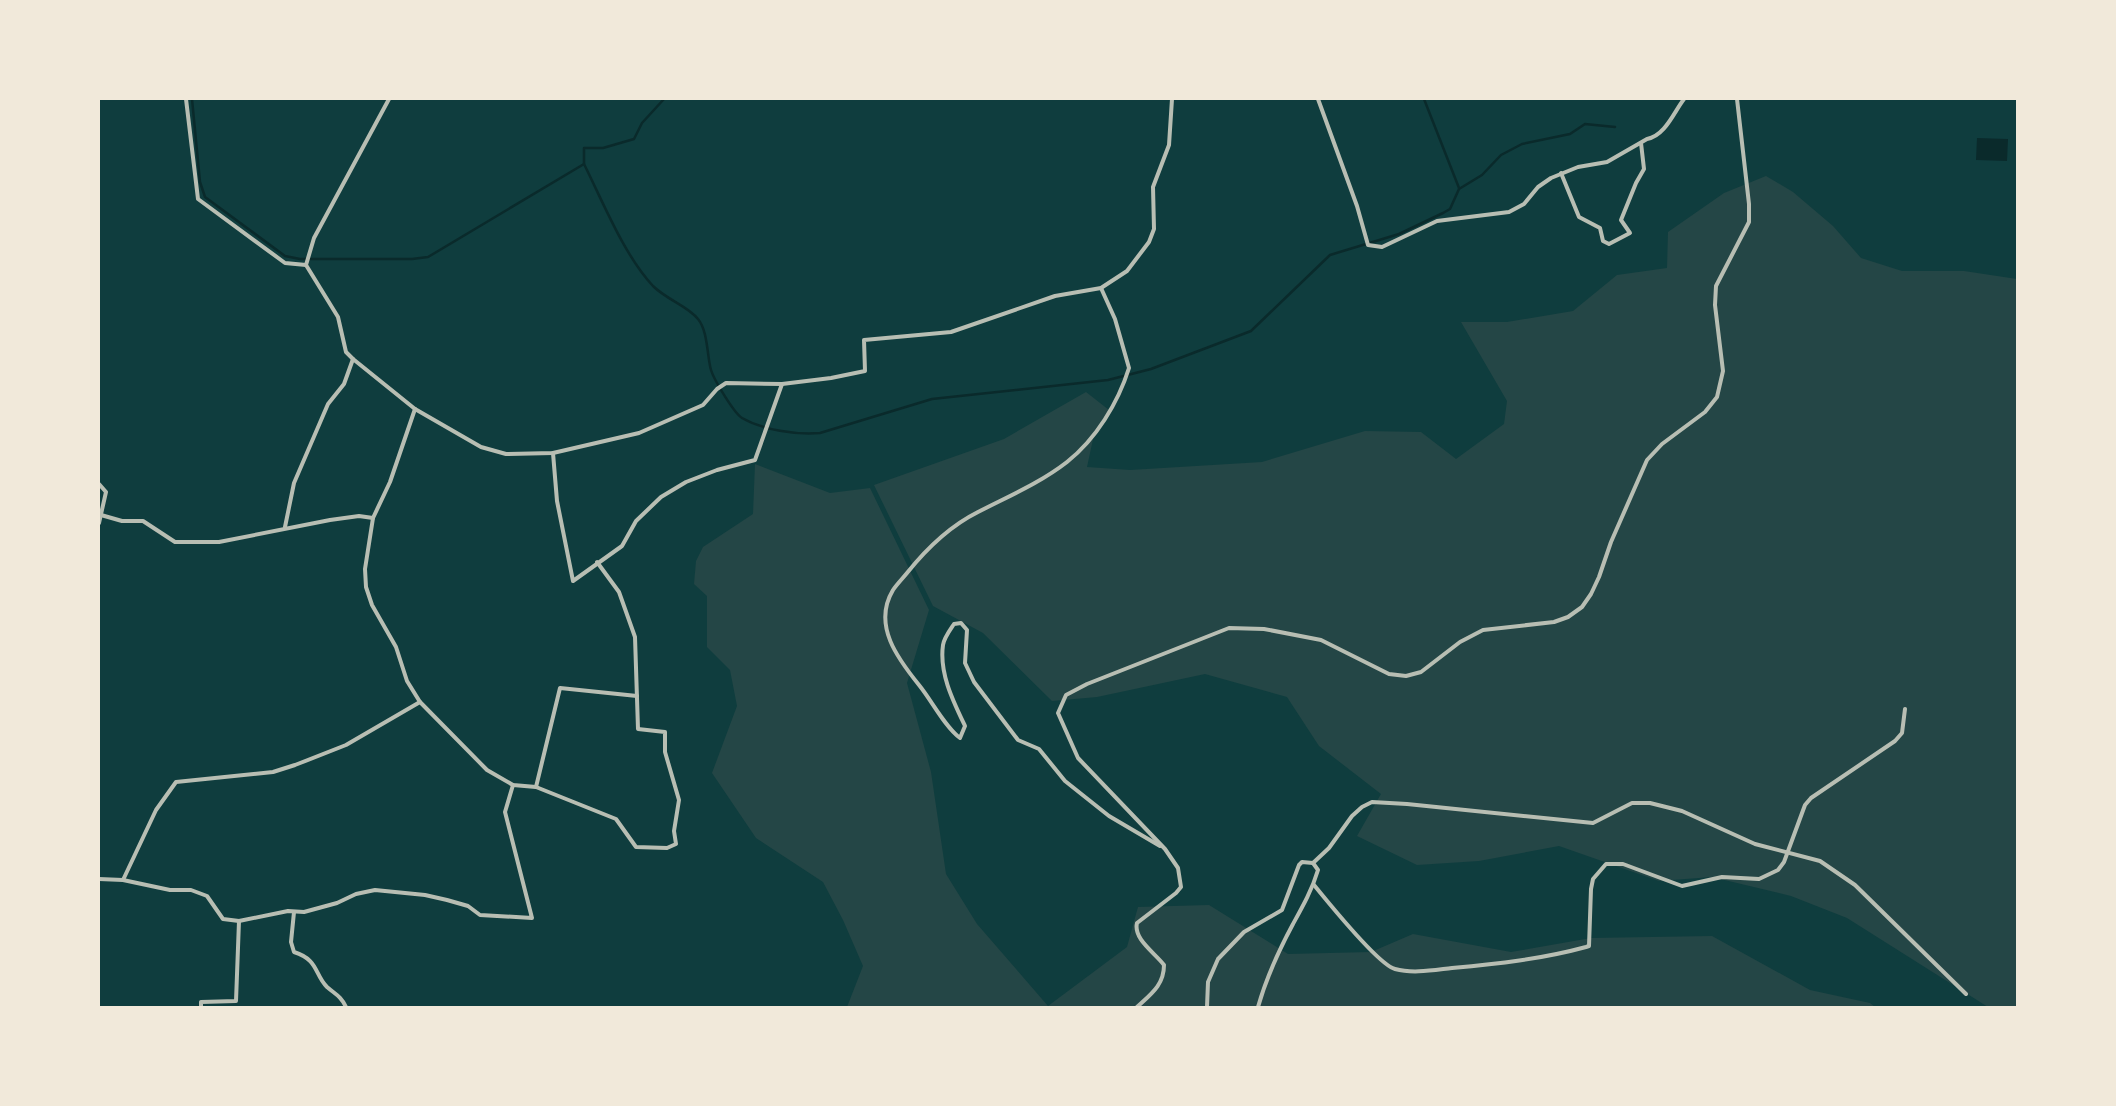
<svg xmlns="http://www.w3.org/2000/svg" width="2116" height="1106" viewBox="0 0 2116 1106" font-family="Mulish,sans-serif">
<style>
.green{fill:#244646}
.water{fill:#0a2a2b}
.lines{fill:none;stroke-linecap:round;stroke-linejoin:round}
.stream{stroke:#0a2a2b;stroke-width:2.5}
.minor{stroke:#b8beb3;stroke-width:4}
</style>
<rect width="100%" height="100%" fill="#0f3d3e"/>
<g class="green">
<polygon points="1766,176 1793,192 1833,226 1861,258 1902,271 1964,271 2017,279 2017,1007 1988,1007 1847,918 1791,896 1712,877 1659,881 1559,846 1479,861 1417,865 1357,836 1381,794 1319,746 1287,697 1205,674 1097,697 1052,701 983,633 933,606 874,485 1004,439 1086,392 1109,410 1095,430 1087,467 1130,470 1262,462 1365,431 1421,432 1456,459 1504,424 1507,401 1461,322 1507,322 1573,311 1617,275 1667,268 1668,232 1724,193"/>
<polygon points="755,464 830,493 870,488 929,610 907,683 931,772 946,874 977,924 1048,1006 1127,947 1138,907 1209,905 1288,954 1371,952 1413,934 1511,952 1591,938 1712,936 1810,990 1870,1003 1875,1007 847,1007 863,966 843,920 823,882 756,838 712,773 737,706 730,670 707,647 707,596 694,584 696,561 703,547 753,514"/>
</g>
<polygon class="water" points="1977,138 2008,139 2007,161 1976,160"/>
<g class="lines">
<g class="stream">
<polyline points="192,99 200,182 205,197 285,256 300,259 412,259 428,257 584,164"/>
<path d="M664 99 642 123 634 139 603 148H584V164C603 202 624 255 653 286 667 300 688 306 698 319 708 331 707 356 711 370 714 380 734 413 742 418 763 430 796 435 820 433L932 399 1108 380 1151 369 1251 331 1330 255 1399 234 1443 213 1450 209 1459 189 1482 175 1501 155 1522 144 1570 134 1585 124 1615 127"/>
<polyline points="1424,99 1459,188"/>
</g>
<g class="minor">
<polyline points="186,99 198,199 285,263 306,265"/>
<polyline points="389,99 314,238 306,265 338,317 346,352 353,359 415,409 481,447 506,454 553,453 639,433 703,405 717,389 726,383 782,384 831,378 865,371 864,340 951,332 1055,296 1101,288 1127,271 1149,242 1154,229 1153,187 1169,145 1172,99"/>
<path d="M1318 99 1357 206 1368 245 1382 247 1437 221 1509 212 1524 204 1538 187 1551 178 1578 167 1607 162 1647 139C1665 136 1674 112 1684 99"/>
<polyline points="1561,173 1579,217 1600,228 1603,241 1609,244 1630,233 1621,220 1636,183 1644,169 1641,143"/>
<path d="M1101 288 1115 319 1129 368C1118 403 1096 439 1067 462 1040 483 1009 496 978 512 950 526 927 548 907 573 903 578 897 584 893 590 872 625 898 659 919 685 932 701 945 727 960 738L965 726C953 701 939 673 943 645 944 638 950 630 954 624L961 623 967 630 965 663 974 682 1018 740 1039 749 1065 781 1109 816 1160 846"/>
<polyline points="415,409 390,482 373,518 365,569 366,587 372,605 396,647 407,681 420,702 487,770 513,785 536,787 616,819 636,847 667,848 676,844 674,831 679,800 665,752 665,732 638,729 635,637 619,592 597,562"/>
<polyline points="553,453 557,501 573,581 622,546 636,521 661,497 686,482 717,470 755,460 782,384"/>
<polyline points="99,484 106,492 99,523"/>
<polyline points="101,515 122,521 143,521 175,542 219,542 330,520 359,516 373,518"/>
<polyline points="285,527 294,483 328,404 344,384 353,359"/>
<polyline points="536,787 560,688 637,696"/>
<polyline points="99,879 123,880 170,890 191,890 207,896 223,919 239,921 288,911 304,912 337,903 356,894 375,890 425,895 447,900 468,906 480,915 532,918 505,812 513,785"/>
<polyline points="123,880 156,810 176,782 273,772 295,765 346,745 420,702"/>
<path d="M1314 885C1327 901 1379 965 1395 969 1413 974 1434 970 1452 968 1497 964 1542 959 1586 947L1589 946 1591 889 1593 879 1606 864H1623L1682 886 1722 877 1759 879 1778 870 1784 862 1805 805 1811 798 1895 741 1902 733 1905 709"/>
<path d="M294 912 291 942 294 952C319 960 314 974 327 987 335 994 341 996 346 1007"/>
<polyline points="201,1007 201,1002 236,1001 239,921"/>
<path d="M1137 1007C1151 994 1164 985 1164 965 1155 953 1133 939 1137 923L1176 893 1181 887 1178 868 1165 849 1078 758 1058 713 1066 695 1087 684 1229 628 1264 629 1321 640 1389 674 1406 676 1421 672 1460 642 1483 630 1554 622 1568 617 1582 607 1591 594 1599 577 1611 542 1647 460 1662 444 1705 412 1717 397 1723 371 1715 305 1716 286 1749 222V204L1737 99"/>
<polyline points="1207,1007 1208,982 1218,959 1244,932 1282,910 1299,865 1302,862 1313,863 1329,848 1352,816 1362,807 1372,802 1407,804 1593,823 1632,803 1650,803 1682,811 1755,844 1820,861 1855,885 1966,994"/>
<path d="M1258 1007C1266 979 1279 950 1293 924 1303 906 1312 890 1318 870L1313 863"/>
</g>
</g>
<rect width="2116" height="1106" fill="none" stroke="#f1e9da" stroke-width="200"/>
</svg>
